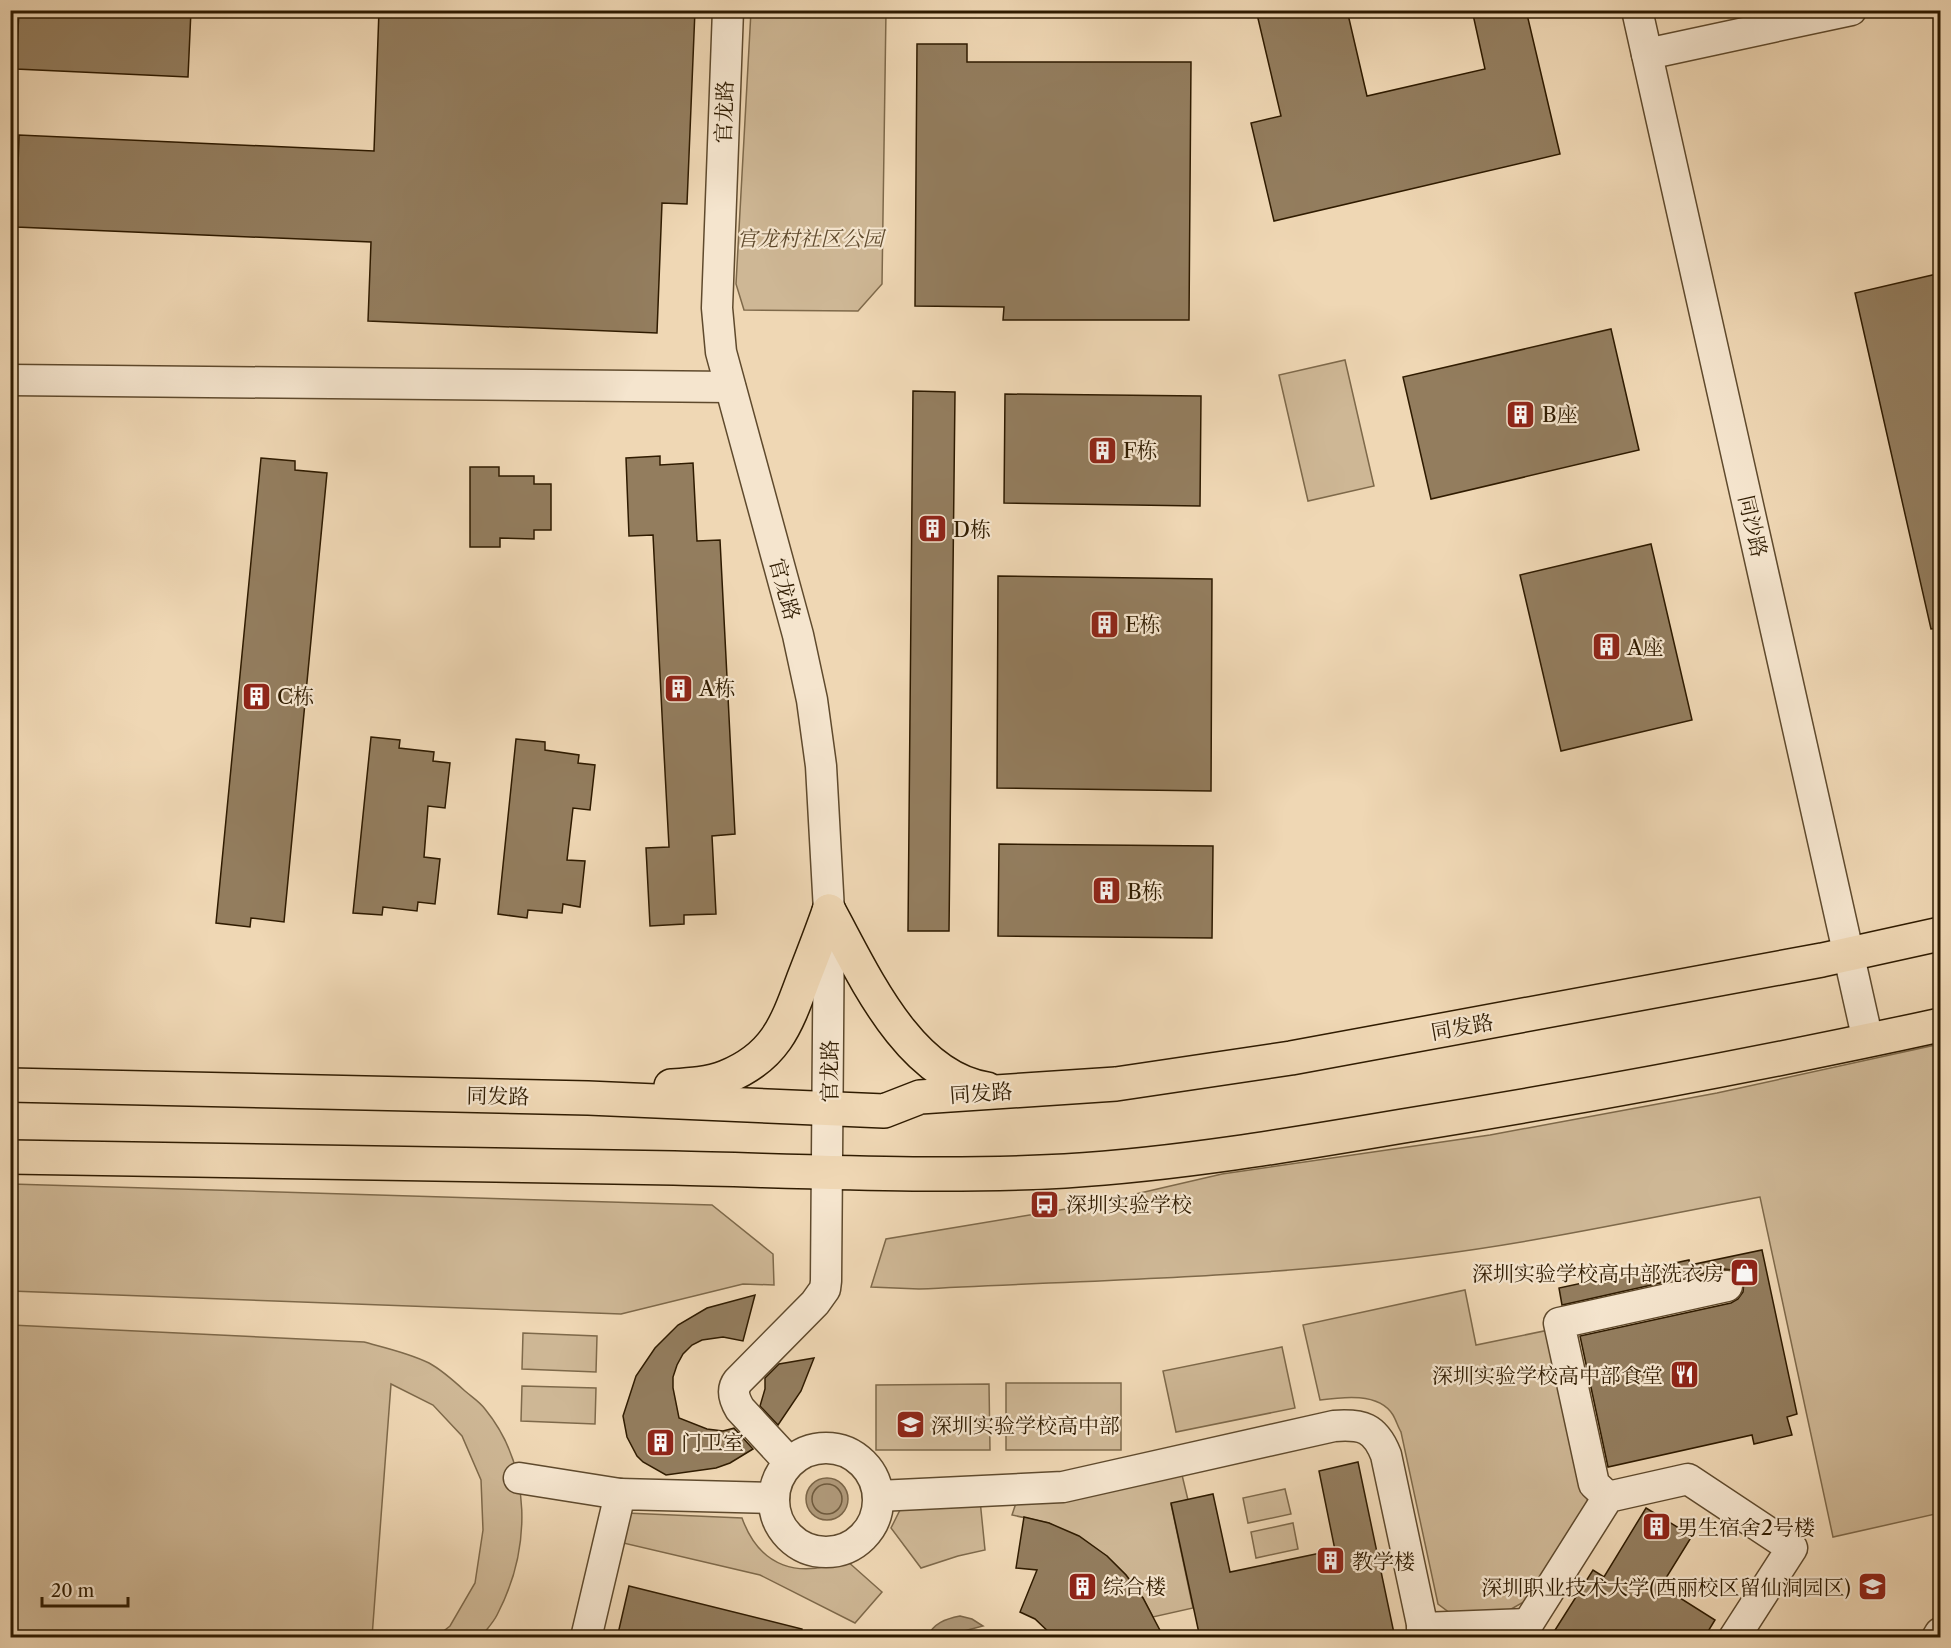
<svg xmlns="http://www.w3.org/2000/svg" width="1951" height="1648" viewBox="0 0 1951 1648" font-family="'Libre Caslon Text','Noto Serif SC',serif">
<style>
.green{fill:#ceb795;stroke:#7e694a;stroke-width:1.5}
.water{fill:#ae9777;stroke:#7b6547;stroke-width:1.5}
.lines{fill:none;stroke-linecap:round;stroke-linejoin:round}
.shore{stroke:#6e593c;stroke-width:1.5}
.building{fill:#937d5e;stroke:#2f1b00;stroke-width:1.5}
.minor-casing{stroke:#5f4a2d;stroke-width:33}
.major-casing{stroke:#2f1b00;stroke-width:36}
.minor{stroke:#f5e5ce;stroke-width:30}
.major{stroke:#efd7b4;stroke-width:33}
.labels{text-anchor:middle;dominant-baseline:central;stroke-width:4.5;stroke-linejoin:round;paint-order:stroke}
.street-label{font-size:21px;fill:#2f1b00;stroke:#f5e5ce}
.park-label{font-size:21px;font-style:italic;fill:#5f4a2d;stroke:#f5e5ce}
.poi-label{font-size:21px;fill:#2f1b00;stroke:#f5e5ce;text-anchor:start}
</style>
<rect width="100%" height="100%" fill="#efd7b4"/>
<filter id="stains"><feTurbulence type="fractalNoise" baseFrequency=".00333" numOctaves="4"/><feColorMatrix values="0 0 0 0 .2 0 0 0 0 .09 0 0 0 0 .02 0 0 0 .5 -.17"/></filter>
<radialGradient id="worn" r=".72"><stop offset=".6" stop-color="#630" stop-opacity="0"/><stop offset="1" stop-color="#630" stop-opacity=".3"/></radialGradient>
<g class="green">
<polygon points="751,11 886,11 882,284 858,311 744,310 736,284"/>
<polygon points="1345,360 1374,486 1308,501 1279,375"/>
<path d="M1940 1044V1513L1833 1537 1760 1197C1652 1217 1544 1241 1434 1255 1264 1278 1090 1280 919 1289L871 1287 886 1239 1084 1206 1222 1174 1490 1135 1717 1093Z"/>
<polygon points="11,1184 712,1205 773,1254 774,1285 743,1284 621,1314 11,1291"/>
<path d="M1465 1290 1476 1345 1549 1330 1588 1502 1527 1600 1506 1612 1450 1613 1438 1604 1401 1432C1398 1427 1396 1420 1393 1415 1379 1392 1342 1397 1320 1400L1303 1325Z"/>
<path d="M11 1325 364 1342C386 1348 409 1353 429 1363 442 1370 454 1381 465 1391 472 1397 480 1402 485 1409 533 1468 531 1550 497 1615 493 1623 486 1630 481 1637H436L450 1626 475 1583 483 1530 481 1480 462 1436 433 1405 391 1384 372 1637 11 1638Z"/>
<polygon points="523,1333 597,1336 596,1372 522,1369"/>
<polygon points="1282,1347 1295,1408 1176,1432 1163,1371"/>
<rect x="1006" y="1383" width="115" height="67"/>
<polygon points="989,1384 990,1450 876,1450 876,1385"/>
<polygon points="522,1386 596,1388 595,1424 521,1421"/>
<polygon points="1182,1475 1188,1500 1171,1504 1193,1608 1153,1617 1143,1598 1126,1575 1107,1556 1049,1523 1012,1515 1016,1503"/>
<polygon points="1285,1489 1291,1514 1248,1523 1243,1498"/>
<polygon points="980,1500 985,1550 958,1556 921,1568 891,1528 902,1506"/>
<path d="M626 1513 742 1518C760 1568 799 1579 846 1560L882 1592 855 1623 760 1575 619 1542Z"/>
<polygon points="1293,1523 1298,1549 1256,1558 1251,1532"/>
</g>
<g class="water">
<circle cx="827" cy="1499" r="21"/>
<path d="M960 1616 972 1619 983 1626 964 1631 953 1637H927C934 1623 945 1619 960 1616Z"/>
</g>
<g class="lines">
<circle class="shore" cx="827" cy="1499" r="15"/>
</g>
<g class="building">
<polygon points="19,10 191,10 188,77 16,69"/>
<polygon points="379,10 695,10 687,204 662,203 657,333 368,321 371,242 16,227 19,135 374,151"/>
<polygon points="1256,10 1347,10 1367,96 1485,69 1472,10 1526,10 1560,154 1274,221 1251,123 1281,116"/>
<polygon points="917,44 967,44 967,62 1191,62 1189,320 1003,320 1004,307 915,306"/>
<polygon points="1941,273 1941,628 1931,629 1855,293"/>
<polygon points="1611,329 1639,450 1431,499 1403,377"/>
<polygon points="913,391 955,392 949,931 908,931"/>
<polygon points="1005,394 1201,396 1200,506 1004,503"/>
<polygon points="660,456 660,465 693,463 697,541 720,540 735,834 712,836 716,914 684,915 684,924 650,926 646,848 669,847 663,734 653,535 629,536 626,458"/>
<polygon points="261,458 295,461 295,470 327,473 284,922 251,918 250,927 216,923"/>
<polygon points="470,467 499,467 499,476 534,476 534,484 551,484 551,530 534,530 534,539 500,538 500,547 470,547"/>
<polygon points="1651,544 1692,720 1561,751 1520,575"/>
<polygon points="998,576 1212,579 1211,791 997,788"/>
<polygon points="371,737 400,740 399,748 434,752 433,761 450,763 445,808 428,806 424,857 440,859 435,904 418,902 417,911 383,907 382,915 353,913"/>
<polygon points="516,739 545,742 545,750 579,755 578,763 595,765 590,810 573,808 567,860 585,861 580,907 563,904 562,913 528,910 527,918 498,914"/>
<polygon points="999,844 1213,846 1212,938 998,936"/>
<polygon points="1762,1250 1797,1414 1787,1417 1792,1435 1754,1444 1752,1435 1608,1467 1580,1336 1731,1303 1738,1299 1743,1292 1744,1282 1739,1274 1733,1270 1723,1269 1562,1305 1559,1288 1689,1260 1690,1265"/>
<polygon points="755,1295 743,1341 723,1337 702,1340 692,1345 683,1354 677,1365 673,1377 673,1388 679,1418 707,1429 723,1431 734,1428 753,1449 730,1463 716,1468 666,1475 643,1462 637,1456 627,1437 623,1416 636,1376 655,1348 678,1325 707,1308"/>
<polygon points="814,1358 801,1391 778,1425 760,1406 765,1389 765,1378 779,1364"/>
<polygon points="1358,1462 1395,1638 1200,1638 1171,1503 1213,1494 1230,1572 1335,1550 1319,1471"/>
<polygon points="1646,1508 1692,1536 1661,1586 1715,1620 1704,1638 1550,1638 1593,1570 1604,1577"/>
<polygon points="1024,1517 1049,1523 1079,1536 1107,1556 1126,1575 1143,1598 1164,1638 1055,1638 1035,1619 1020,1612 1037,1570 1016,1568"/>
<polygon points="629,1586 802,1629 801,1638 617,1638"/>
</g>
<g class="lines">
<defs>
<g id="minor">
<path d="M728 10 717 308 721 352 798 635 812 700 821 766 829 911 826 1281 825 1289 815 1303 738 1381C731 1390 734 1399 740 1409L789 1462"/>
<polyline points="1637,10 1868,1041"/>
<polyline points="1647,54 1851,10"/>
<polyline points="10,380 730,387"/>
<circle cx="826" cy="1500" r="52"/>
<polyline points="519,1478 620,1494"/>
<path d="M878 1496 1063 1487 1334 1426C1362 1424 1375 1427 1386 1455L1425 1638"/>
<polyline points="1608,1497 1594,1484 1559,1323 1727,1286"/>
<polyline points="1422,1628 1527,1624"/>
<polyline points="586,1638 620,1494 774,1498"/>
<polyline points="1519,1638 1608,1497 1688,1479 1792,1548 1734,1638"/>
<polyline points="1937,1638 1940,1633"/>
</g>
<g id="major">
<path d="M829 911C863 973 908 1077 987 1089"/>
<polyline points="10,1085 588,1098 884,1111 920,1097 1116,1084 1291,1058 1822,960 1940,934"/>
<path d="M671 1086C689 1085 709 1084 726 1077 775 1057 786 1026 803 980 812 957 821 934 829 911"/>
<path d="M10 1157C232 1160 453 1164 674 1168 805 1171 934 1178 1065 1171 1178 1164 1291 1145 1403 1126 1583 1097 1762 1064 1940 1025"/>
</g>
</defs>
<use href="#minor" class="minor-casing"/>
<use href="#major" class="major-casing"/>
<use href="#minor" class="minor"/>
<use href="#major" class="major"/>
</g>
<defs>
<symbol id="building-square" viewBox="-11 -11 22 22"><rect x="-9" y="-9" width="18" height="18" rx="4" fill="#8f2418" stroke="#f5e5ce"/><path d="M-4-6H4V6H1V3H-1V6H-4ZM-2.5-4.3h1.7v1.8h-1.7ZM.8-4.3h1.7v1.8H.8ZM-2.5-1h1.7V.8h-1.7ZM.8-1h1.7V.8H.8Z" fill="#fff"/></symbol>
<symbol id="bus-square" viewBox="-11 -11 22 22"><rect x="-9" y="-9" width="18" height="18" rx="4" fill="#8f2418" stroke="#f5e5ce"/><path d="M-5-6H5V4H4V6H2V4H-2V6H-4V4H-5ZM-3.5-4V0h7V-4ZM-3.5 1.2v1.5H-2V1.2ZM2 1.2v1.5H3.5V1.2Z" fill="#fff"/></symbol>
<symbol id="shop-square" viewBox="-11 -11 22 22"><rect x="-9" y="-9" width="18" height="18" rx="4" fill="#8f2418" stroke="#f5e5ce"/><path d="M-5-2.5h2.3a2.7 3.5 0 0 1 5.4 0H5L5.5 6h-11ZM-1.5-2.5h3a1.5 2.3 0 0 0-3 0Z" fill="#fff"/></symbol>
<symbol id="restaurant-square" viewBox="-11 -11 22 22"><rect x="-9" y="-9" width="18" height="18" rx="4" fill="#8f2418" stroke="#f5e5ce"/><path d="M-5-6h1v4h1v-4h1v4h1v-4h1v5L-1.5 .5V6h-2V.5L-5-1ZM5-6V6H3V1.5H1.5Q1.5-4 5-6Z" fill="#fff"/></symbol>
<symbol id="school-square" viewBox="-11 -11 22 22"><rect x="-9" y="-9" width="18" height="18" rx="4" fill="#8f2418" stroke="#f5e5ce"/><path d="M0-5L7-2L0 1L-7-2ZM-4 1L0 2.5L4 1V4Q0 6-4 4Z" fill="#fff"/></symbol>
<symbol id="university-square" viewBox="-11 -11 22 22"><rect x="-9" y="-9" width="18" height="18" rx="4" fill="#8f2418" stroke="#f5e5ce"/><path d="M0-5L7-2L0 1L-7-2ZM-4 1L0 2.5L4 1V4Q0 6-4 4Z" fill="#fff"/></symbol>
</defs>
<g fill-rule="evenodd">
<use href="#building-square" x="1504" y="398" width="33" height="33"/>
<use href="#building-square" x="1086" y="434" width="33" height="33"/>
<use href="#building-square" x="916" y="512" width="33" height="33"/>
<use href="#building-square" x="1088" y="608" width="33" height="33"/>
<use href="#building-square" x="1590" y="630" width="33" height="33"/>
<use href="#building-square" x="662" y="672" width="33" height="33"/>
<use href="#building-square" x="240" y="680" width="33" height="33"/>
<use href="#building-square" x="1090" y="874" width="33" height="33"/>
<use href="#bus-square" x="1028" y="1188" width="33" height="33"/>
<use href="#shop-square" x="1728" y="1256" width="33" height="33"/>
<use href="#restaurant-square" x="1668" y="1358" width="33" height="33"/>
<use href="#school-square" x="894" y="1408" width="33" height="33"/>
<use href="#building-square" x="644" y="1426" width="33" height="33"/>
<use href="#building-square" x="1640" y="1510" width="33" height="33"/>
<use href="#building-square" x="1314" y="1544" width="33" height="33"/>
<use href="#building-square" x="1066" y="1570" width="33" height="33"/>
<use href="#university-square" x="1856" y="1570" width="33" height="33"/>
</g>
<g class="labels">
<g class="street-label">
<text transform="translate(724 112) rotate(-88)">官龙路</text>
<text transform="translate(1753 526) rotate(77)">同沙路</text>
<text transform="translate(785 589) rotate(75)">官龙路</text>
<text transform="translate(1462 1027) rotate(-10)">同发路</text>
<text transform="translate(829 1071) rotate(-90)">官龙路</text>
<text transform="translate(981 1093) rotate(-4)">同发路</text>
<text transform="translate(498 1096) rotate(1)">同发路</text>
</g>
<g class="park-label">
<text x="810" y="238">官龙村社区公园</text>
</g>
<g class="poi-label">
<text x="1542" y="414">B座</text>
<text x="1123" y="450">F栋</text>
<text x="953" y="529">D栋</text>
<text x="1125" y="624">E栋</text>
<text x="1627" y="647">A座</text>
<text x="699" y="688">A栋</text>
<text x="277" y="696">C栋</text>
<text x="1127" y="891">B栋</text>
<text x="1066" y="1204">深圳实验学校</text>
<text x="1724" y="1273" text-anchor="end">深圳实验学校高中部洗衣房</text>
<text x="1663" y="1375" text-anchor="end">深圳实验学校高中部食堂</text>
<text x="931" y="1425">深圳实验学校高中部</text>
<text x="681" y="1442">门卫室</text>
<text x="1677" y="1527">男生宿舍2号楼</text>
<text x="1352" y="1561">教学楼</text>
<text x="1103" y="1586">综合楼</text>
<text x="1851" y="1587" text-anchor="end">深圳职业技术大学(西丽校区留仙洞园区)</text>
</g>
</g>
<rect width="1951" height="1648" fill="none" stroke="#efd7b4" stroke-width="36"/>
<rect x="12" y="12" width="1927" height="1624" fill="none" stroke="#2f1b00" stroke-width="3"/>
<rect x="18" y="18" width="1915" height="1612" fill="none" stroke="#2f1b00" stroke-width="1.5"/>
<path d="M42 1597v9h86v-9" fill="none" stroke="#2f1b00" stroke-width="3"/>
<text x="51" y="1597" font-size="18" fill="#2f1b00" stroke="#f5e5ce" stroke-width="4.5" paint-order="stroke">20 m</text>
<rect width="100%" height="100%" filter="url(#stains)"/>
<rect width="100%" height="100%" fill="url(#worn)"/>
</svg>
